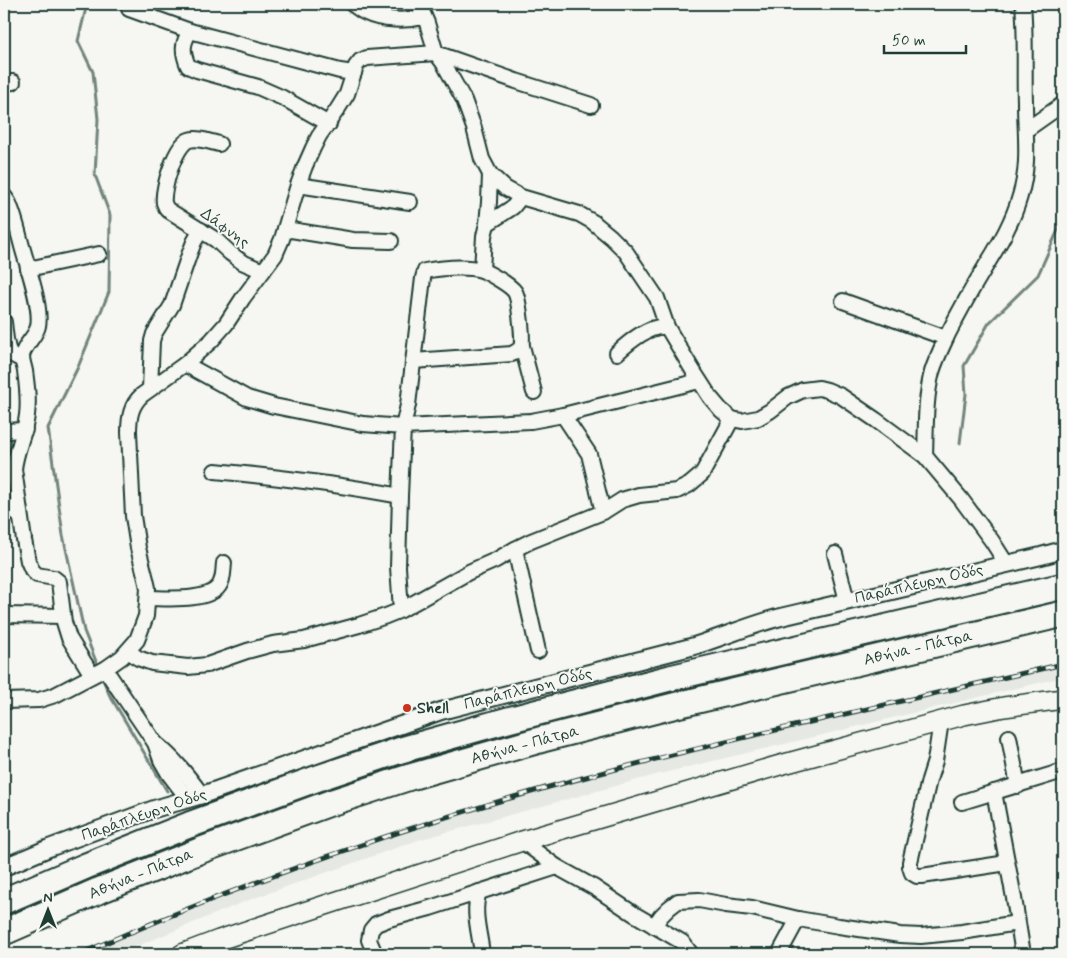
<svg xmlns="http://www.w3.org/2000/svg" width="1067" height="958" viewBox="0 0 1067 958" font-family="Mynerve,sans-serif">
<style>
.built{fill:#e6e8e4}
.grass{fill:url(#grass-dots);stroke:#7a8c85}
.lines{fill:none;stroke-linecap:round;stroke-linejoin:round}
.stream{stroke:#72847d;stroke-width:3}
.minor-casing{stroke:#1f3d34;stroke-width:18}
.tertiary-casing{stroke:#1f3d34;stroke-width:20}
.secondary-casing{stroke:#1f3d34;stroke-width:22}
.motorway-casing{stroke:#1f3d34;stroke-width:29}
.minor{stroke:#f6f6f2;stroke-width:14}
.tertiary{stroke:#f6f6f2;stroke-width:16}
.secondary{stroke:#f6f6f2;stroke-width:19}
.motorway{stroke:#f6f6f2;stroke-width:25}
.rail-casing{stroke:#1f3d34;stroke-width:5}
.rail{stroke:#f6f6f2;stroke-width:3;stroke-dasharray:9;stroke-linecap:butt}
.poi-dot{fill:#c8321e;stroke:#f6f6f2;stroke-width:2}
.labels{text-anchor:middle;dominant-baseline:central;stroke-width:4;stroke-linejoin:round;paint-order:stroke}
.street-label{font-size:16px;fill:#1f3d34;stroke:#f6f6f2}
.poi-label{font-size:16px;font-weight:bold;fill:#1f3d34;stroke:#f6f6f2;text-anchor:start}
</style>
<defs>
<pattern id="grass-dots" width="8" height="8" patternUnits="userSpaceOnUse" patternTransform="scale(1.25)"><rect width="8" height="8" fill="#d6dbd6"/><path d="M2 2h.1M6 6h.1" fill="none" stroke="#b7bdb8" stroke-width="1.8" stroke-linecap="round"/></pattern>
</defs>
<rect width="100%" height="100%" fill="#f6f6f2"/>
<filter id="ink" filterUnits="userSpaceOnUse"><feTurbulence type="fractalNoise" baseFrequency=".02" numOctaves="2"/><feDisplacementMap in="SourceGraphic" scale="10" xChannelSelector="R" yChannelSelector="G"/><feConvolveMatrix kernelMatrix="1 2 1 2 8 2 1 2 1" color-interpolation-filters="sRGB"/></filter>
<g filter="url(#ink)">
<polygon class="built" points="1063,661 1063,677 659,774 418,840 246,901 118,954 72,954 188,906 286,869 402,828 529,790 640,761 788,725"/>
<polygon class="grass" points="1063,598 1063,604 701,688 4,920 4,913 40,897 167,846 298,797 431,753 673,689"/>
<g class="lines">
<g class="stream">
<polyline points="87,4 78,41 93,72 98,119 95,175 110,215 109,292 78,367 48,428 63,535 84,631 99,669"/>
<polyline points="960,443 966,394 964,366 989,323 1038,275 1063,219"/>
<polyline points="101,675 109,694 167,791"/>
</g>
<defs>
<g id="minor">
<path d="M352 4C357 7 361 11 366 13 382 21 407 21 424 17"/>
<polyline points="419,4 427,23 436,53 444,64 464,100 474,128 482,159 490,174 505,188 521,197 579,214 593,222 611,237 626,252 657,298 667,327 692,369 710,397 721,410 732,419 742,421 758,418 770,411 788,397 803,390 819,388 827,390 841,396 876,420 925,456 961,499 992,541 1006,563"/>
<polyline points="129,9 190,31"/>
<polyline points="4,83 13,82"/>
<path d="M329 124 283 98 258 87 197 70 188 66C182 51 182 44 190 31L340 71 354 73"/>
<polyline points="1026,130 1063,104"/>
<path d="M219 144C210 142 198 137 189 140 175 145 162 190 164 203 165 206 166 208 168 210L216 240 230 253 242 262 263 271"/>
<polyline points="298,185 410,202"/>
<path d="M4 196C6 199 9 202 10 206 16 220 19 236 23 250 28 268 42 308 38 326 36 337 24 344 22 356 22 361 24 366 25 371 27 386 29 400 27 415 25 434 16 450 14 469L24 540 28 561 32 570 37 575 54 578 59 582 64 622 69 638 92 675"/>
<polyline points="487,224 513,207 521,197"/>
<polyline points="285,229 353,240 391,241"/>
<polyline points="28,269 99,254"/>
<polyline points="843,301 946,338"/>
<path d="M4 322C5 330 6 349 11 354 14 356 19 358 22 360"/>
<polyline points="522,346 534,392"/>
<path d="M617 353C629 342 650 324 667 327"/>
<path d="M413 361 512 354C515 352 519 351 521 347 524 341 519 299 515 292 510 285 490 274 482 270"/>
<polyline points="185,364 247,398 274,406 363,424 403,427 531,421 563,415 699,381"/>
<polyline points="150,389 152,341 154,334 172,305 189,255 194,242 201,230"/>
<polyline points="563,415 589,454 603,512"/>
<polyline points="4,431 25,430"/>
<path d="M925 456C926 428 925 399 932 372 936 359 942 347 948 334 960 310 973 287 987 264 1000 243 1013 221 1020 196 1030 164 1025 136 1025 102 1024 69 1026 37 1023 4"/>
<path d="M215 471C277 477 339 484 400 496"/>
<polyline points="4,507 16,511 20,517"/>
<polyline points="515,549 538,651"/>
<polyline points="835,554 847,601"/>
<path d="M148 598C166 598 208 602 219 586 224 579 223 571 224 563"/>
<path d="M401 610 398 567 400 496 403 427 408 405 423 278 425 271C442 268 466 266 482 270L484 236 487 224 489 202 490 174"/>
<polyline points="4,615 63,616"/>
<polyline points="128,651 138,658 152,663 188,667 207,665 247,651 273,644 304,640 359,625 386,616 401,610 469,572 496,560 515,549 531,541 603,512 622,500 639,495 677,491 689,485 702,474 732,419"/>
<polyline points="105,669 155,743 161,760 169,774 188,799"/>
<path d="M4 701 39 700 55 695 105 669 122 657 137 640 146 616 148 588 146 579 138 548 133 516 129 432C129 417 131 405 142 395L185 364 211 341 226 324 243 298 275 255 282 239 298 185 305 166 313 148 319 136 337 110 347 94 356 66 360 61 367 58 436 53 516 81 591 105"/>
<polyline points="941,721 935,761 929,780 910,862 910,867 912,873 917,876 922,876 1007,863"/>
<polyline points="1009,737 1018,786"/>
<path d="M155 743C174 758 188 776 202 795"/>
<polyline points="994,792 1014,898 1023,954"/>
<polyline points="962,802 1063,771"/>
<polyline points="522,841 557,867 595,888 634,914 682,942 691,954"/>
<path d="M479 892C472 912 480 934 482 954"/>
<polyline points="654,926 661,916 669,908 678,901 699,900 726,905 752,908 798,919 839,926 900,935 921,936 962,932 1017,923"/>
<polyline points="375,954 369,940 371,930 376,924 389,919 430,908 557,867"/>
<polyline points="779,954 798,919"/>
</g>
<path id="tertiary" d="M4 867 49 848 154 809 202 795 381 732 441 711 687 648C719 639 749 625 781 617L1041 556 1063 550"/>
<polyline id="secondary" points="182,954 219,940 301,913 522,841 780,765 964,715 1004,707 1063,699"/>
<g id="motorway">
<polyline points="4,901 86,866 189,825 321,777 401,750 508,720 670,678 1063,586"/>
<polyline points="4,932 98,891 199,851 330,803 410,777 543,739 677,705 1063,614"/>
</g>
</defs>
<use href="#minor" class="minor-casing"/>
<use href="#tertiary" class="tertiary-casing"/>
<use href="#secondary" class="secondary-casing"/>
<use href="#motorway" class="motorway-casing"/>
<use href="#minor" class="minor"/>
<use href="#tertiary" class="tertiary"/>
<use href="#secondary" class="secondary"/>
<use href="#motorway" class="motorway"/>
<defs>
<path id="rail" d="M80 954C249 880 424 819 601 773 754 733 909 700 1063 664"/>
</defs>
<use href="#rail" class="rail-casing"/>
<use href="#rail" class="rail"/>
</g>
</g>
<circle class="poi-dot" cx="407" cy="708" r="5"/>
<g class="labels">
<g class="street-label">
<text transform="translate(225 228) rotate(36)">Δάφνης</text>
<text transform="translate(919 584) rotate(-13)">Παράπλευρη Οδός</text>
<text transform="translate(918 648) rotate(-13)">Αθήνα - Πάτρα</text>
<text transform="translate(528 689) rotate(-14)">Παράπλευρη Οδός</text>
<text transform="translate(525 745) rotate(-15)">Αθήνα - Πάτρα</text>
<text transform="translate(144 815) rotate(-19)">Παράπλευρη Οδός</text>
<text transform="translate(141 874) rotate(-22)">Αθήνα - Πάτρα</text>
</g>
<g class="poi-label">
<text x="417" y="708">Shell</text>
</g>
</g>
<rect width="1067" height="958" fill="none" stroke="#f6f6f2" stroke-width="20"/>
<rect x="10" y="10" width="1047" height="938" fill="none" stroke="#1f3d34" stroke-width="2" filter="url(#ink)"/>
<g transform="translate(48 910)" stroke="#f6f6f2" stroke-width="4" paint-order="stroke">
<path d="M0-4L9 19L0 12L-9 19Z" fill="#1f3d34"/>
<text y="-8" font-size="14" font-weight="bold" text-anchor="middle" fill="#1f3d34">N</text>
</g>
<path d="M884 45v8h82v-8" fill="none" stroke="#1f3d34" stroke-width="2.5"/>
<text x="892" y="45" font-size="15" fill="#1f3d34" stroke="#f6f6f2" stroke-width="4" paint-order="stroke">50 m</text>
</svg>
